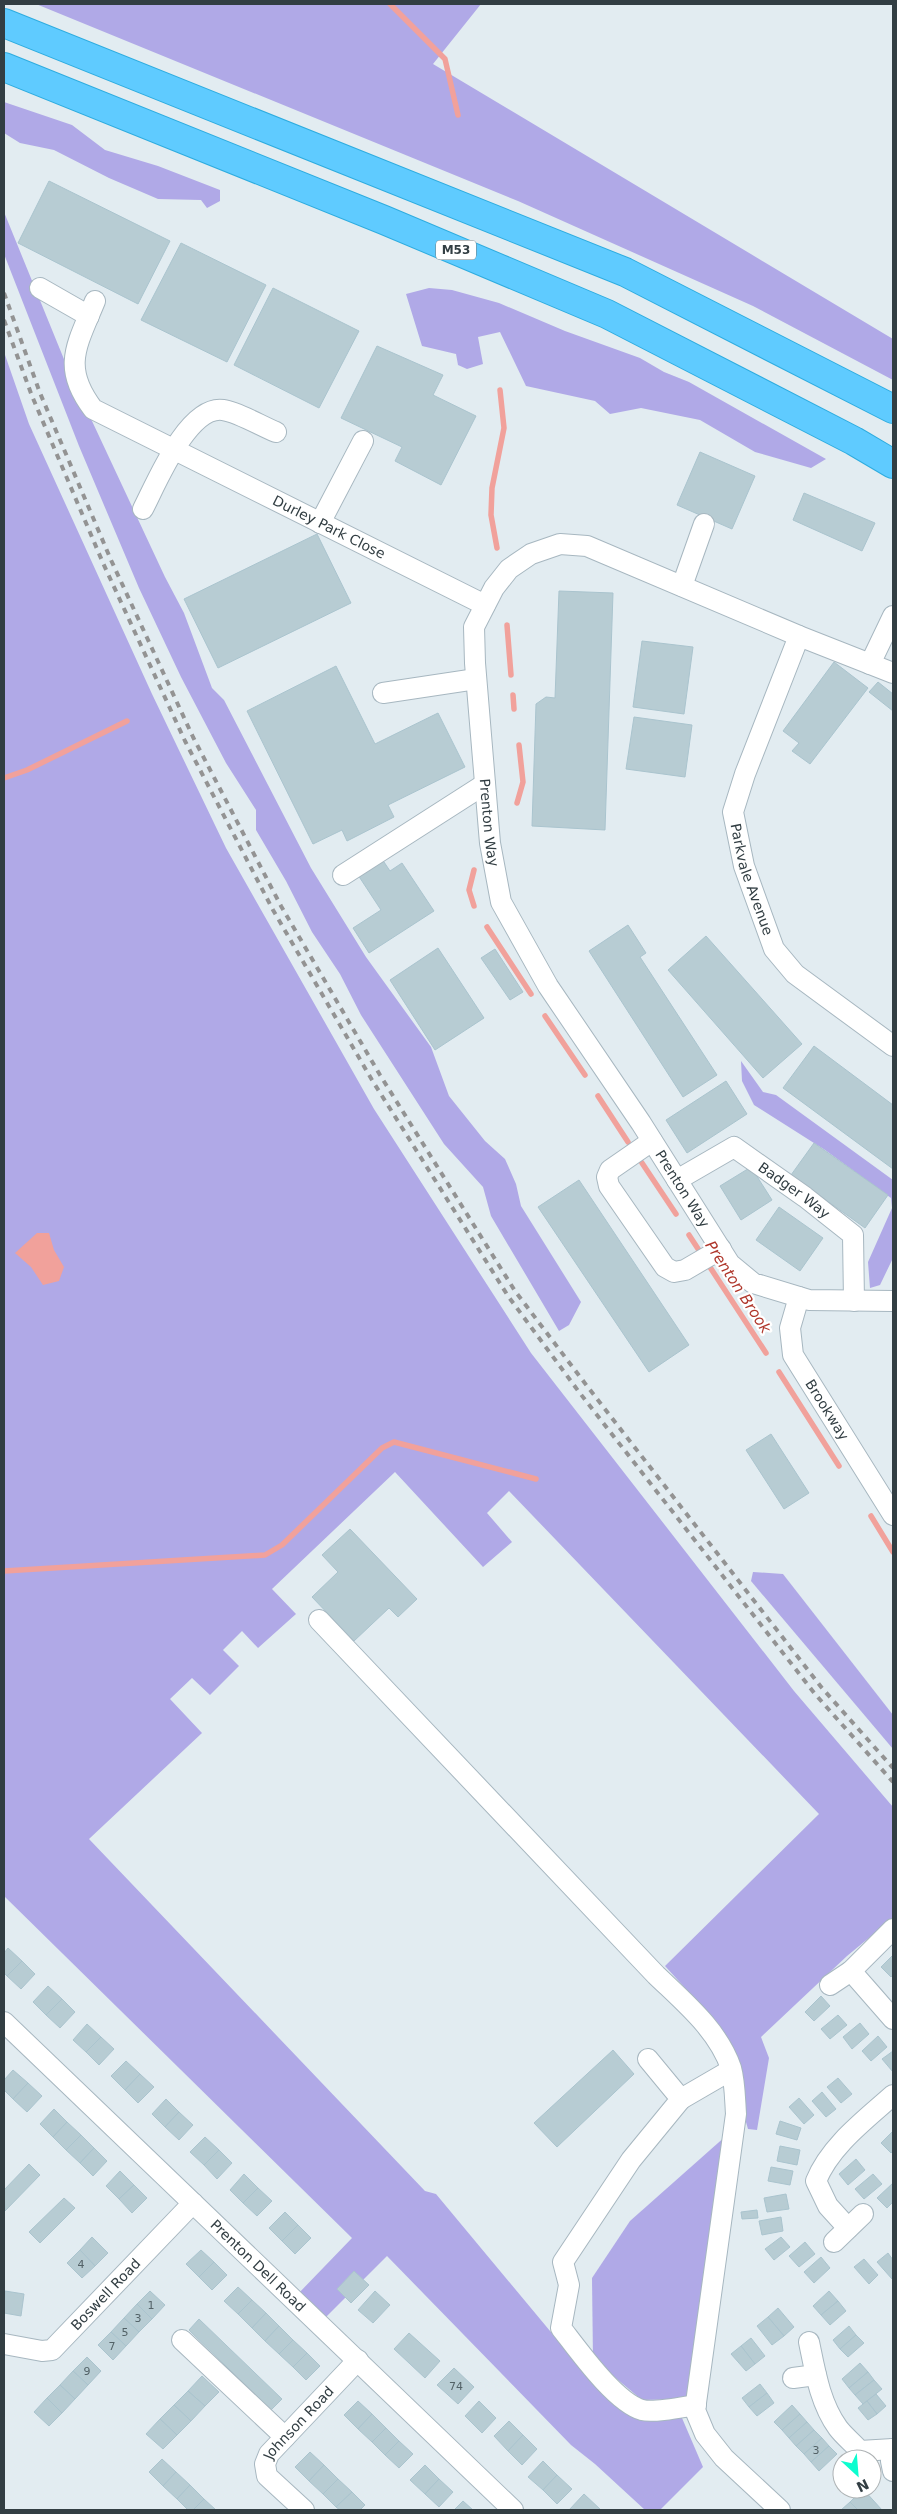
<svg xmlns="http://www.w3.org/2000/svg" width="897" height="2514" viewBox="0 0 897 2514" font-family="'DejaVu Sans',sans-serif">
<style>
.green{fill:#b0a9e7}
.water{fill:#f1a19b}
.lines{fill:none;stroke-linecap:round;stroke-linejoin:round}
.stream{stroke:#f1a19b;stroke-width:5.5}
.building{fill:#b7ccd3;stroke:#aac4ce}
.minor-casing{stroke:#a7b7c0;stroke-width:22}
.highway-casing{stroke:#2eacdf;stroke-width:30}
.minor{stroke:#fff;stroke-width:20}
.highway{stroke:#5fcbff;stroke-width:28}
.rail{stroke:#939393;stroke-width:4;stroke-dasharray:6 6;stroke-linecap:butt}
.labels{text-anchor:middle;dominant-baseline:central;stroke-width:4.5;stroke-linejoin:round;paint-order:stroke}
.number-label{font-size:11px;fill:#536267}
.shield{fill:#fff;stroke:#70787b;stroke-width:1}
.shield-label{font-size:12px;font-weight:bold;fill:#323e43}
.street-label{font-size:14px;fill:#323e43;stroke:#fff}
.water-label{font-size:15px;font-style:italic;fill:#af362b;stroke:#fff}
</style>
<rect width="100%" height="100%" fill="#e2ecf1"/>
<g class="green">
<polygon points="36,4 481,4 433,64 893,339 893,380 753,306 518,201"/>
<polygon points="4,102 72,125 105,150 158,166 220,190 220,201 207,208 201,200 158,199 109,178 54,150 20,143 4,133"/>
<polygon points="4,212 70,374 165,577 184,613 212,688 224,700 311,868 366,957 431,1047 449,1096 485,1141 505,1159 516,1184 521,1206 581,1302 569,1325 559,1331 491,1216 483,1187 444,1144 361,1015 340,974 312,932 286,881 256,830 256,810 226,763 181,677 139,588 79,446 4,254"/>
<polygon points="429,288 452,290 499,303 565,331 640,358 664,372 689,382 826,459 811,468 755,452 700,420 641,408 610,414 595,401 526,386 500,332 478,337 483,364 467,369 458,365 456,354 422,346 406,294"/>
<polygon points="4,352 29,424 152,694 226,848 374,1109 531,1353 794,1691 893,1807 893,1918 847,1956 761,2037 769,2058 757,2130 748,2129 718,2024 665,1966 819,1814 509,1491 487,1513 512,1542 483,1567 395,1472 272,1589 296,1614 258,1648 242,1631 223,1650 239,1666 210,1695 192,1678 170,1699 202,1733 89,1839 425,2191 436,2194 590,2379 658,2414 682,2418 703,2467 660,2510 645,2510 595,2464 571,2445 387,2256 322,2321 296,2296 352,2238 4,1896"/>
<polygon points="741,1061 763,1092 776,1095 893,1180 893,1258 880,1285 870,1288 868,1262 892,1208 891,1198 825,1150 754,1105 742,1081"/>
<polygon points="753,1572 783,1574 893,1715 893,1749 751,1581"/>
<polygon points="727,2135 687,2399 642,2400 593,2359 592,2278 630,2221"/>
</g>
<polygon class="water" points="37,1233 49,1233 54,1250 64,1267 59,1281 43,1285 31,1267 15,1253"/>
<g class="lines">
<g class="stream">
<polyline points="390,4 445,59 458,115"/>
<polyline points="497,548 491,515 492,488 504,428 500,390"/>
<polyline points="507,625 511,675"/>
<polyline points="513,695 514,709"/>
<polyline points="4,778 27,770 127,721"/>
<polyline points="517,803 523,782 519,745"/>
<polyline points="474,906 469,890 474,870"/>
<polyline points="487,927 531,994"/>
<polyline points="545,1016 585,1075"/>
<polyline points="598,1096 628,1142"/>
<polyline points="642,1163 676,1214"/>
<polyline points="689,1235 766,1353"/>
<polyline points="779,1372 839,1466"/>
<polyline points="871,1516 893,1552"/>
<polyline points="4,1571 265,1555 282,1545 382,1448 394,1442 536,1479"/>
</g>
</g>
<g class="building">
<polygon points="49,181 170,241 138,304 18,243"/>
<polygon points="181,243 266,285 227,362 141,320"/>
<polygon points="273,288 359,331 319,408 234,365"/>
<polygon points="377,346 443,375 433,395 476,416 441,485 395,461 402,447 341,418"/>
<polygon points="700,452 755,476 732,529 677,505"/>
<polygon points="804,493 875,523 862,551 793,520"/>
<polygon points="317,534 351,603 218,668 184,599"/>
<polygon points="559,591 613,593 605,830 532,826 536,704 546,697 555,698"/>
<polygon points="642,641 693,647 684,714 633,707"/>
<polygon points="834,662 868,688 810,764 792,751 799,743 783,731"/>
<polygon points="336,666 375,744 438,713 465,767 388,805 394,817 347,841 342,830 313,844 247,711"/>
<polygon points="878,682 893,694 893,711 869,692"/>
<polygon points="634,717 692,725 685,777 626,769"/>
<polygon points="380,856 390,871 402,863 434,911 369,953 353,928 381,910 356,872"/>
<polygon points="628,925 646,953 640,957 717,1075 683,1097 589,951"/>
<polygon points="706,936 802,1044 763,1078 668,970"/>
<polygon points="438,948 484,1018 435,1050 390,980"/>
<polygon points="495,949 523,992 510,1000 481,958"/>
<polygon points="814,1046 893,1105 893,1169 783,1088"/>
<polygon points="726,1081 747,1114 687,1153 666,1120"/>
<polygon points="814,1143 888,1195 865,1228 791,1175"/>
<polygon points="751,1167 772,1200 741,1220 720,1186"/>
<polygon points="579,1180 689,1345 649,1372 538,1207"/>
<polygon points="779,1207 823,1238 800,1271 756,1240"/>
<polygon points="771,1434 809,1493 784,1509 746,1450"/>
<polygon points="350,1529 417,1599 398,1617 389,1608 354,1641 312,1597 338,1572 322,1555"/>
<polygon points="8,1948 22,1961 7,1976 4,1973 4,1953"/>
<polygon points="893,1955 893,1975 891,1977 881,1967"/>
<polygon points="22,1961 35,1974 21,1989 7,1976"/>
<polygon points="48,1986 62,1999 46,2015 33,2002"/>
<polygon points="821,1996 830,2006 814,2021 805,2012"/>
<polygon points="62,1999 75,2012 60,2028 46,2015"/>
<polygon points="838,2015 847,2025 830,2039 821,2029"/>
<polygon points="860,2023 869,2034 852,2049 843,2037"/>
<polygon points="87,2024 101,2037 86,2052 73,2040"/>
<polygon points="878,2036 887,2047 871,2061 862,2051"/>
<polygon points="101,2037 114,2049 99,2065 86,2052"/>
<polygon points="613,2050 634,2074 557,2147 534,2123"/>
<polygon points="893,2051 893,2072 882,2059"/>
<polygon points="126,2061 140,2074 125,2090 111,2076"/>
<polygon points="13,2070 28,2083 13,2099 4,2090 4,2080"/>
<polygon points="140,2074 154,2087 138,2103 125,2090"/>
<polygon points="838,2078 852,2094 841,2103 827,2087"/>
<polygon points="28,2083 42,2096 27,2112 13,2099"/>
<polygon points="822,2092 836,2109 826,2117 812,2101"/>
<polygon points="799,2098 814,2115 804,2124 789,2107"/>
<polygon points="166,2099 179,2112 165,2127 152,2114"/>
<polygon points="54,2109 67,2122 53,2137 40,2124"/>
<polygon points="179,2112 193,2125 179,2140 165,2127"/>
<polygon points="780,2121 801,2128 797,2140 776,2134"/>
<polygon points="67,2122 81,2135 66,2150 53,2137"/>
<polygon points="893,2131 893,2151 891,2153 881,2143"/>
<polygon points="81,2135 94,2148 80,2163 66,2150"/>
<polygon points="205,2137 219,2150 204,2165 190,2152"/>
<polygon points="780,2146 800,2150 797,2165 777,2161"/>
<polygon points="94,2148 107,2161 93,2176 80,2163"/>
<polygon points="219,2150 232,2163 217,2179 204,2165"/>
<polygon points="856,2159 865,2170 848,2185 839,2174"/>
<polygon points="29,2164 40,2175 5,2211 4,2190"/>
<polygon points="771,2167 793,2171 790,2185 768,2181"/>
<polygon points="120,2171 134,2185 119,2199 106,2186"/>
<polygon points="244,2174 258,2188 243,2203 230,2190"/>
<polygon points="873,2174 882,2184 864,2199 855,2189"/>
<polygon points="893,2183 893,2202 887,2208 877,2198"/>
<polygon points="134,2185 147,2198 132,2213 119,2199"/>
<polygon points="258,2188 272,2201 257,2216 243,2203"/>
<polygon points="786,2194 789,2209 767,2212 764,2198"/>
<polygon points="64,2198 75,2208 40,2243 29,2232"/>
<polygon points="757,2210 758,2218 742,2219 741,2212"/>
<polygon points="285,2212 298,2225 282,2241 269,2228"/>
<polygon points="781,2217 783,2231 762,2235 759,2221"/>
<polygon points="298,2225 311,2238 295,2254 282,2241"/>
<polygon points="92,2237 108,2253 95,2266 80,2250"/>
<polygon points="781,2237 790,2247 774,2260 765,2249"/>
<polygon points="805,2242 815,2254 799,2267 789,2256"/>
<polygon points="80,2250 95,2266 82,2278 67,2263"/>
<polygon points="201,2250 214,2262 199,2277 186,2264"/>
<polygon points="888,2253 893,2260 892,2279 877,2262"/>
<polygon points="821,2257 830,2268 814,2283 804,2272"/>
<polygon points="864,2259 878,2275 869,2284 854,2267"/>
<polygon points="214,2262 227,2275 212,2290 199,2277"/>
<polygon points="354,2271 369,2285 351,2303 337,2289"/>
<polygon points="238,2287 252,2300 238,2314 224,2301"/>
<polygon points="5,2291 24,2294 21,2316 4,2313"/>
<polygon points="150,2291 165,2305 152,2319 137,2304"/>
<polygon points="375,2291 390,2305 373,2323 358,2310"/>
<polygon points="829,2291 838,2301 821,2315 813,2306"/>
<polygon points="252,2300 266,2313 252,2328 238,2314"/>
<polygon points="838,2301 846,2311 830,2325 821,2315"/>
<polygon points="137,2304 152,2319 139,2332 124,2318"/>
<polygon points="778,2308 794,2327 784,2336 768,2317"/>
<polygon points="266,2313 279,2326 265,2341 252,2328"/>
<polygon points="768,2317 784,2336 772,2345 757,2326"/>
<polygon points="124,2318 139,2332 126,2346 111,2332"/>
<polygon points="199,2319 282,2399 271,2410 189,2330"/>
<polygon points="279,2326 293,2340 279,2354 265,2341"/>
<polygon points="849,2326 856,2335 840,2349 833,2340"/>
<polygon points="111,2332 126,2346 113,2360 98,2345"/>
<polygon points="409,2333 440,2361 425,2378 394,2349"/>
<polygon points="856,2335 864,2343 848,2357 840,2349"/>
<polygon points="751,2338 765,2356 755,2364 741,2346"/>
<polygon points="293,2340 307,2353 293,2367 279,2354"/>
<polygon points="741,2346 755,2364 746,2371 731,2354"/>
<polygon points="307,2353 320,2366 306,2380 293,2367"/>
<polygon points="87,2357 101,2371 88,2385 73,2371"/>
<polygon points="860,2363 868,2372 849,2388 842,2379"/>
<polygon points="454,2368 474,2387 458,2404 437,2385"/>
<polygon points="73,2371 88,2385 75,2399 60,2385"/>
<polygon points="868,2372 874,2380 855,2395 849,2388"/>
<polygon points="202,2376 219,2392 205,2406 188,2391"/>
<polygon points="874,2380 882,2389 863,2404 855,2395"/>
<polygon points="760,2384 767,2393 749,2407 742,2398"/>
<polygon points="60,2385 75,2399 62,2413 47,2398"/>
<polygon points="188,2391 205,2406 191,2421 174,2405"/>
<polygon points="767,2393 774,2403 757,2416 749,2407"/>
<polygon points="876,2394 886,2406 877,2414 867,2401"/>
<polygon points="47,2398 62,2413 49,2426 34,2412"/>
<polygon points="358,2401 372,2414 358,2429 344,2415"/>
<polygon points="479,2401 496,2418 482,2433 465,2416"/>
<polygon points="867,2401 877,2414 868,2420 858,2408"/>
<polygon points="174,2405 191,2421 177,2435 160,2419"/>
<polygon points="792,2405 800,2414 782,2430 774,2422"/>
<polygon points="372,2414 386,2428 372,2442 358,2429"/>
<polygon points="800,2414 807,2422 789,2438 782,2430"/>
<polygon points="160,2419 177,2435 163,2449 146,2434"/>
<polygon points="509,2421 523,2435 508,2451 494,2436"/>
<polygon points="807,2422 814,2430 796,2446 789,2438"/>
<polygon points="386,2428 399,2441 385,2455 372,2442"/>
<polygon points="814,2430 822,2438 804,2454 796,2446"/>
<polygon points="523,2435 537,2449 522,2465 508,2451"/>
<polygon points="822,2438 829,2446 811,2462 804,2454"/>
<polygon points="399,2441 413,2454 399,2468 385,2455"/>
<polygon points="829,2446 837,2454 819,2471 811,2462"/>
<polygon points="310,2452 324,2465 309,2481 295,2467"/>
<polygon points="162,2459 176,2472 163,2486 149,2472"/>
<polygon points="543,2461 557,2475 543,2490 528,2477"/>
<polygon points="324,2465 338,2479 323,2494 309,2481"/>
<polygon points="425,2465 439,2479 425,2494 410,2480"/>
<polygon points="176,2472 190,2485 177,2499 163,2486"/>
<polygon points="557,2475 572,2489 557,2504 543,2490"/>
<polygon points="338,2479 352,2492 336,2507 323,2494"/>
<polygon points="439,2479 453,2492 439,2507 425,2494"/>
<polygon points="190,2485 204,2499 193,2510 188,2510 177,2499"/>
<polygon points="863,2489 882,2510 858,2510 850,2502"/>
<polygon points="352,2492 365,2505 360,2510 340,2510 336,2507"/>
<polygon points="584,2494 601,2510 569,2510"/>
<polygon points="204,2499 216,2510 193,2510"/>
<polygon points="463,2501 473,2510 454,2510"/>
<polygon points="850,2502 858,2510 841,2510"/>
</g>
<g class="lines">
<defs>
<g id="minor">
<polyline points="40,288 89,316"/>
<path id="s1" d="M95 301C77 345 61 367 93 409L485 605"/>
<path d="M143 509C156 484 188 405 223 410 238 412 261 426 276 432"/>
<polyline points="320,523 363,441"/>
<polyline points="682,586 704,524"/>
<path id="s2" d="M799 636 745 774 733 812 744 866 774 949 795 974 893 1046"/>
<polyline points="870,664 893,616"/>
<path id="s3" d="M893 673 799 636 587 546 560 544 531 554 509 569 494 588 474 627 475 663 490 843 501 902 548 986 641 1123 730 1264 753 1283 809 1300 893 1301"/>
<polyline points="383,693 476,679"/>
<polyline points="343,875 485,784"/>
<polyline points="652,1141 610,1170 607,1177 609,1186 665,1267 674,1272 685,1270 721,1249"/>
<path id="s4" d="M677 1180 734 1147 805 1197 853 1235 854 1301"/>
<path id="s5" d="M799 1297 790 1328 793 1355 893 1515"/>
<path d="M319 1620 656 1975C685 2003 718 2030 731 2068 735 2082 735 2100 736 2114L695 2410 705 2434 724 2458 780 2510"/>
<polyline points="851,1971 893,2019"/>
<polyline points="830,1985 851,1971 893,1929"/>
<path id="s6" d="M4 2022 513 2510"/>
<path d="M648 2059 681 2099 631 2160 563 2262 569 2285 561 2328C579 2351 615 2402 642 2410 654 2413 683 2407 696 2405"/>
<polyline points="681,2099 731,2070"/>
<path d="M848 2228 828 2206 816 2181C830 2146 865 2120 893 2095"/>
<polyline points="834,2242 863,2214"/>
<polyline points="182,2340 285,2437"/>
<path d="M809 2342C815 2371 820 2403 838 2428 844 2436 853 2443 860 2451L893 2449"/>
<path id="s7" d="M4 2344 42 2351 52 2350 193 2203"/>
<polyline points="793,2378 816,2375"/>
<polyline points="893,2449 891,2461 893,2471"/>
<path id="s8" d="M304 2510 267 2476 265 2464 269 2454 358 2360"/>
</g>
<g id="highway">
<polyline points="4,23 625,272 893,409"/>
<polyline points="4,67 384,220 607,314 854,441 893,464"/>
</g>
</defs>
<use href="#minor" class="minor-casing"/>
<use href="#highway" class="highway-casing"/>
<use href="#minor" class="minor"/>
<use href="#highway" class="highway"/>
<g class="rail">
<polyline points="4,293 40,393 111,560 193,737 281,906 380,1075 515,1291 587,1386 822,1688 893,1768"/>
<polyline points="4,320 32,396 103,563 185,741 273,910 372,1080 508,1296 579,1392 815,1694 893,1782"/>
</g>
</g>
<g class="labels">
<g class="number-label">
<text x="81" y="2264">4</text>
<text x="151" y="2305">1</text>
<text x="138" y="2318">3</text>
<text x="125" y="2332">5</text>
<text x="112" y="2346">7</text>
<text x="87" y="2371">9</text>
<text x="456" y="2386">74</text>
<text x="816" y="2450">3</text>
</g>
<rect class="shield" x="436" y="240.5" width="40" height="19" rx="4"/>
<g class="shield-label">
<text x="456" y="250">M53</text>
</g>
<g class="street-label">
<text stroke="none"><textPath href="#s1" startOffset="380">Durley Park Close</textPath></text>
<text stroke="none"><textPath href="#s3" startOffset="680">Prenton Way</textPath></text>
<text stroke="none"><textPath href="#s2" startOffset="258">Parkvale Avenue</textPath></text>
<text stroke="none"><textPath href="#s3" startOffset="1100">Prenton Way</textPath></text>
<text stroke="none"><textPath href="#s4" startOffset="140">Badger Way</textPath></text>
<text stroke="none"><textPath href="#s5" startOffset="124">Brookway</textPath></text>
<text stroke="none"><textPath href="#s6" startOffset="352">Prenton Dell Road</textPath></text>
<text stroke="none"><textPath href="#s7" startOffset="126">Boswell Road</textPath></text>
<text stroke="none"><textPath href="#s8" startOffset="116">Johnson Road</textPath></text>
</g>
<g class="water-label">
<text transform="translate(738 1287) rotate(57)">Prenton Brook</text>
</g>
</g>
<rect width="897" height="2514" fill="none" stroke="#323e43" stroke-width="10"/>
<g transform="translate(857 2474) rotate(154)"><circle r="24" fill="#ffffff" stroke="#adb2b4"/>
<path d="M0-4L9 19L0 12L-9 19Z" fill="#0dfdcf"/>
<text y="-8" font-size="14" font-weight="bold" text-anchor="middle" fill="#323e43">N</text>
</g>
</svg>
